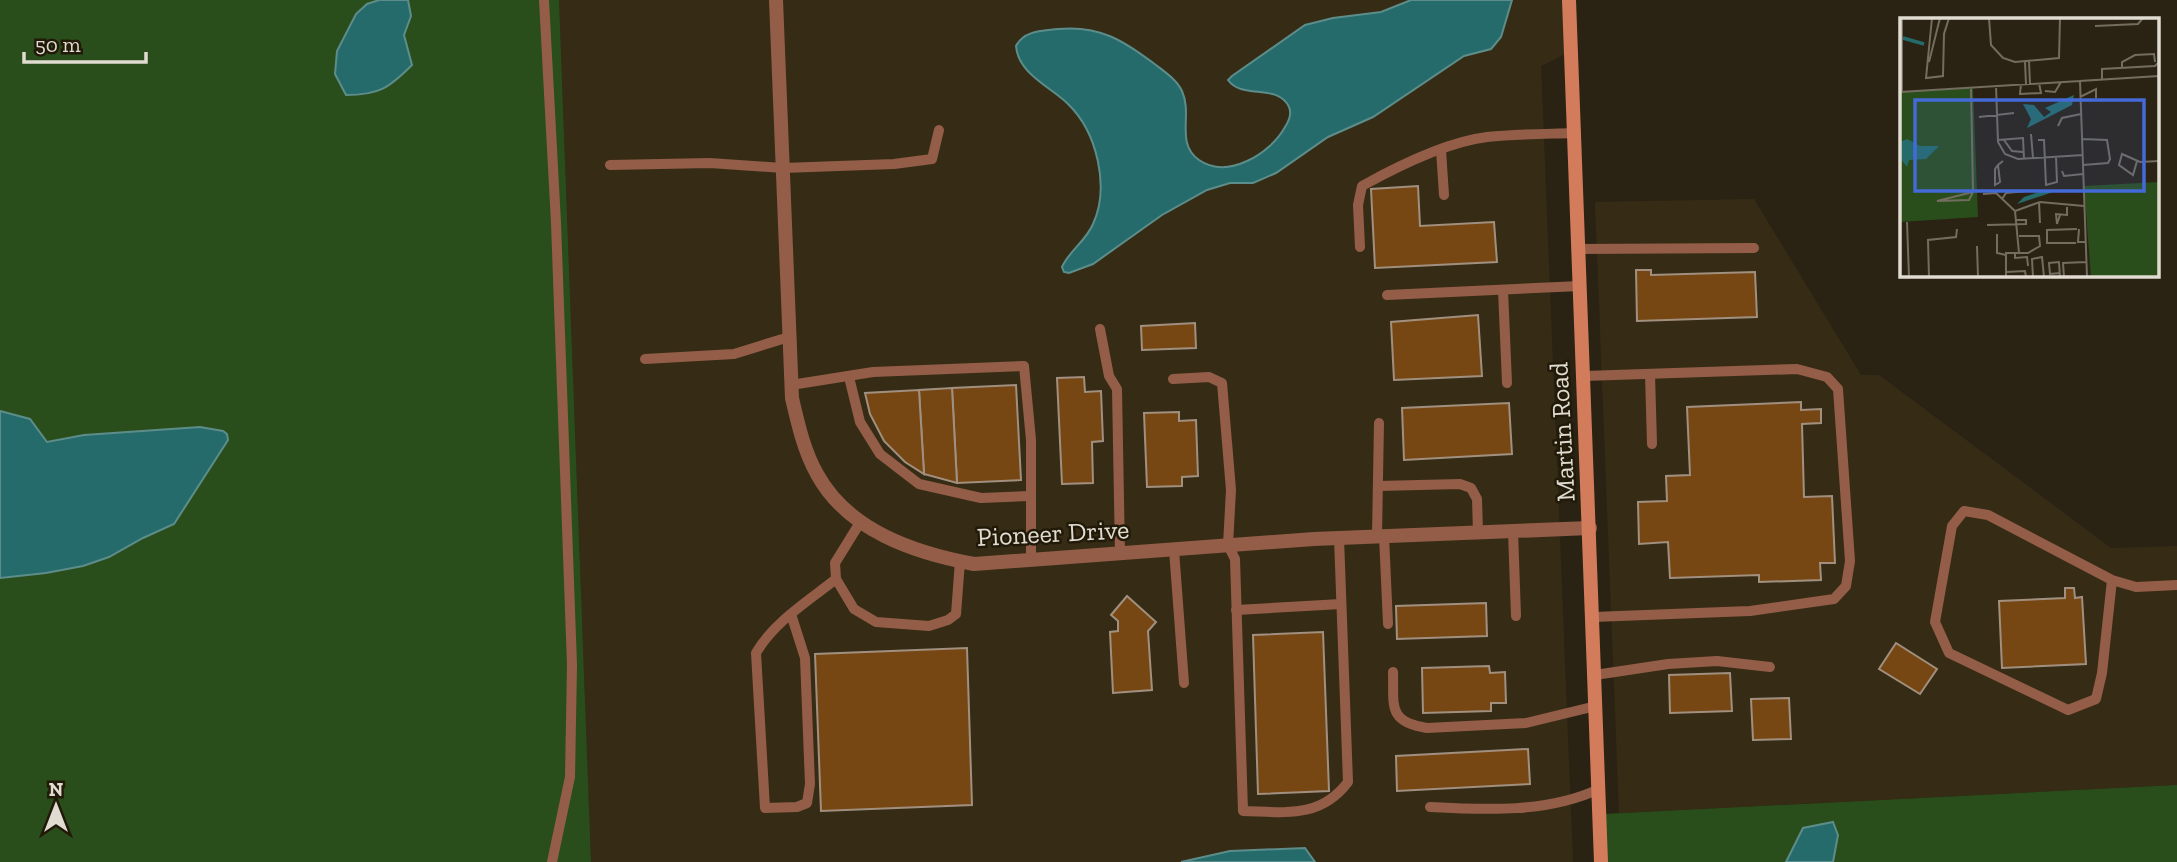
<svg xmlns="http://www.w3.org/2000/svg" width="2177" height="862" viewBox="0 0 2177 862" font-family="'Zilla Slab',serif">
<style>
.built{fill:#362c15}
.green{fill:#2a4e1b}
.water{fill:#256b6b;stroke:#5d8d8a;stroke-width:2}
.building{fill:#764712;stroke:#a18f80;stroke-width:2}
.lines{fill:none;stroke-linecap:round;stroke-linejoin:round}
.service{stroke:#945d48;stroke-width:10}
.minor{stroke:#945d48;stroke-width:14}
.secondary{stroke:#d37c5b;stroke-width:14}
.labels{text-anchor:middle;dominant-baseline:central;stroke-width:5;stroke-linejoin:round;paint-order:stroke}
.street-label{font-size:26px;fill:#e1dcd1;stroke:#211a09}
.inset-river{fill:none;stroke:#256b6b;stroke-width:3.5}
.inset-road{fill:none;stroke:#736d5f;stroke-width:2}
.view{fill:#446ad7;fill-opacity:0.15;stroke:#446ad7;stroke-width:3.5}
.inset-edge{fill:none;stroke:#e1dcd1;stroke-width:3.5}
</style>
<rect width="100%" height="100%" fill="#2a2313"/>
<g class="built">
<polygon points="559,0 1567,0 1569,52 1541,66 1573,862 591,862"/>
<polygon points="1754,199 1861,375 1879,375 2111,548 2177,546 2177,785 1619,813 1595,202"/>
</g>
<g class="green">
<polygon points="0,0 559,0 591,862 0,862"/>
<polygon points="2177,785 2177,862 1607,862 1604,814"/>
</g>
<g class="water">
<path d="M379 0H408L411 16 404 35 412 65C389 88 379 95 346 95L335 74 337 51 356 14 367 4Z"/>
<path d="M1411 0H1512L1501 37 1491 49 1464 56 1373 117 1328 137 1276 173 1253 183H1230L1207 190 1162 215 1093 264 1069 273 1064 272 1062 267C1069 251 1086 241 1093 224 1110 187 1097 132 1068 104 1051 87 1018 74 1016 46 1024 30 1043 31 1058 29 1101 25 1123 41 1156 65 1165 72 1177 80 1182 91 1193 115 1175 143 1199 160 1228 180 1271 153 1285 127 1289 121 1292 114 1289 107 1278 83 1242 100 1228 80L1232 76 1305 25 1333 18 1381 12Z"/>
<polygon points="0,411 30,419 47,442 84,435 200,427 223,431 227,434 228,440 174,524 143,538 109,557 83,566 46,573 0,578"/>
<polygon points="1833,822 1838,835 1833,862 1786,862 1803,828"/>
<polygon points="1305,848 1315,862 1181,862 1230,851"/>
</g>
<g class="building">
<polygon points="1418,186 1420,226 1494,222 1497,262 1375,268 1371,189"/>
<polygon points="1636,270 1651,270 1651,275 1755,272 1757,317 1637,321"/>
<polygon points="1478,315 1482,376 1394,380 1391,322"/>
<polygon points="1195,323 1196,348 1142,350 1141,326"/>
<polygon points="1084,377 1085,392 1101,391 1103,441 1092,442 1093,483 1062,484 1057,378"/>
<polygon points="1016,385 1021,480 957,483 952,388"/>
<polygon points="952,388 957,483 924,474 919,390"/>
<polygon points="919,390 924,474 905,462 884,441 870,414 865,393"/>
<polygon points="1801,402 1801,410 1821,409 1821,423 1802,424 1804,497 1832,496 1835,563 1820,563 1821,580 1759,582 1759,575 1670,578 1668,542 1639,544 1638,502 1667,501 1666,476 1690,475 1687,407"/>
<polygon points="1509,403 1512,454 1404,460 1402,408"/>
<polygon points="1179,412 1179,421 1196,420 1198,476 1182,477 1182,486 1147,487 1144,413"/>
<polygon points="2065,588 2074,588 2075,598 2082,597 2086,664 2002,668 1999,601 2065,598"/>
<polygon points="1127,596 1156,622 1148,631 1152,690 1113,693 1110,632 1118,631 1118,621 1111,615"/>
<polygon points="1486,603 1487,636 1397,639 1396,606"/>
<polygon points="1323,632 1329,791 1258,794 1253,635"/>
<polygon points="1896,643 1937,669 1920,694 1879,669"/>
<polygon points="967,648 972,805 821,811 815,654"/>
<polygon points="1489,666 1490,673 1505,672 1506,703 1491,703 1491,711 1423,713 1422,668"/>
<polygon points="1730,673 1732,711 1670,713 1669,675"/>
<polygon points="1789,698 1791,739 1753,740 1751,699"/>
<polygon points="1528,749 1530,784 1397,791 1396,756"/>
</g>
<g class="lines">
<g class="service">
<polyline points="544,0 556,223 572,665 570,777 552,862"/>
<polyline points="1441,150 1444,195"/>
<polyline points="610,165 710,163 783,168 894,164 932,159 939,130"/>
<path d="M1360 247 1358 205 1362 186C1398 166 1446 142 1487 137 1516 134 1545 134 1574 133"/>
<polyline points="1578,249 1754,248"/>
<polyline points="1503,290 1507,383"/>
<polyline points="1387,295 1580,286"/>
<polyline points="1100,329 1109,376 1117,389 1120,554"/>
<polyline points="645,359 734,354 789,337"/>
<polyline points="1650,374 1652,444"/>
<polyline points="1584,376 1797,369 1827,377 1838,389 1850,561 1846,586 1834,599 1750,611 1593,617"/>
<polyline points="849,377 860,422 880,454 919,484 981,498 1030,496"/>
<path d="M1173 379 1209 377 1222 383 1231 490 1228 545 1235 559 1243 811C1285 812 1320 819 1348 782L1339 538"/>
<polyline points="791,385 873,372 1024,366 1031,440 1031,560"/>
<polyline points="1378,486 1460,484 1471,488 1477,499 1478,532"/>
<polyline points="861,521 835,563 836,579 854,609 876,622 929,626 948,620 956,614 960,561"/>
<polyline points="1513,531 1516,616"/>
<polyline points="1377,536 1379,423"/>
<polyline points="1384,536 1388,624"/>
<polyline points="1174,550 1184,683"/>
<polyline points="2112,580 2102,673 2096,699 2068,710 1949,653 1935,622 1952,526 1964,511 1988,515 2112,580 2136,587 2177,585"/>
<polyline points="1236,610 1341,604"/>
<path d="M791 614 805 658 810 784 807 803 797 807 765 808 756 653C774 622 808 601 836 579"/>
<path d="M1393 672C1394 705 1387 722 1427 728L1526 723 1596 706"/>
<polyline points="1595,675 1668,664 1717,661 1770,667"/>
<path d="M1430 807C1486 810 1548 813 1599 789"/>
</g>
<path class="minor" d="M776 0 792 398C798 424 804 451 817 474 848 531 915 553 974 564L1314 539 1590 528"/>
<polyline class="secondary" points="1569,0 1601,862"/>
</g>
<g class="labels">
<g class="street-label">
<text transform="translate(1562 432) rotate(-93)">Martin Road</text>
<text transform="translate(1053 533) rotate(-3)">Pioneer Drive</text>
</g>
</g>
<g transform="translate(1900 18)">
<rect width="259" height="259" fill="#2a2313"/>
<path d="M73 70 78 199 0 204V74ZM259 164V259H191L184 168Z" fill="#2a4e1b"/>
<path d="M174 77 172 87 127 110 131 101 123 86 134 87 144 99 151 94 145 90ZM7 121 20 128H39L26 141 9 142 7 149 0 140V124ZM145 172 153 174 117 186 124 179Z" fill="#256b6b"/>
<path class="inset-river" d="M3 20 24 26"/>
<path class="inset-road" d="M2 0V74M32 0 26 60 43 58 44 16 49 0M89 0 91 27 103 40 115 44 159 40 160 0M195 8 238 6 243 0M129 43 130 66M29 44 40 0M125 44 126 66M222 50V44L235 37 254 36 255 44M202 61V51L255 48 259 44M121 66 120 76 141 75 139 65M96 68 98 124 105 136 118 141 183 137M71 70 73 174 37 183 69 182 73 174M145 73 155 74 161 64M0 74 180 63M180 79 196 71V80M79 99 114 95M158 108 162 100 181 96M131 116 133 140M182 121 207 122 210 141 208 145 183 147M98 122 123 120 124 141M104 122 112 133 123 134M138 122H144L146 167 157 164 156 138M237 143 233 157 219 147 222 136 240 144 259 143M98 147 100 164 95 167V151L98 147 103 143M162 153 164 158 183 156M83 176 96 175 115 193 140 184 184 188M102 181 106 175 127 173M139 184 140 205M115 193 119 235M160 197 157 206 156 196 167 197V189M7 204 9 259M87 207 126 206V202H116M179 211 178 224H186M97 216V235L106 237M176 225H147V212L177 211M77 228 78 259M115 235V240L127 239 128 248M106 254 125 253 126 259M160 255 150 256 149 245 159 244 160 259M29 259 28 222 56 219 57 211M106 259V235H128L140 228 139 218H119M133 259 132 241 142 239 144 259M164 259 163 245 187 244M187 259 180 63 259 58"/>
<path class="view" d="M15 82H244V173H15Z"/>
<rect width="259" height="259" class="inset-edge"/>
</g>
<g transform="translate(56 806)" stroke="#211a09" stroke-width="5" paint-order="stroke">
<path d="M0-5L12 26L0 18L-12 26Z" fill="#e1dcd1"/>
<text y="-10" font-size="19" font-weight="bold" text-anchor="middle" fill="#e1dcd1">N</text>
</g>
<path d="M24 52v10h122v-10" fill="none" stroke="#e1dcd1" stroke-width="3.5"/>
<text x="35" y="52" font-size="21" fill="#e1dcd1" stroke="#211a09" stroke-width="5" paint-order="stroke">50 m</text>
</svg>
